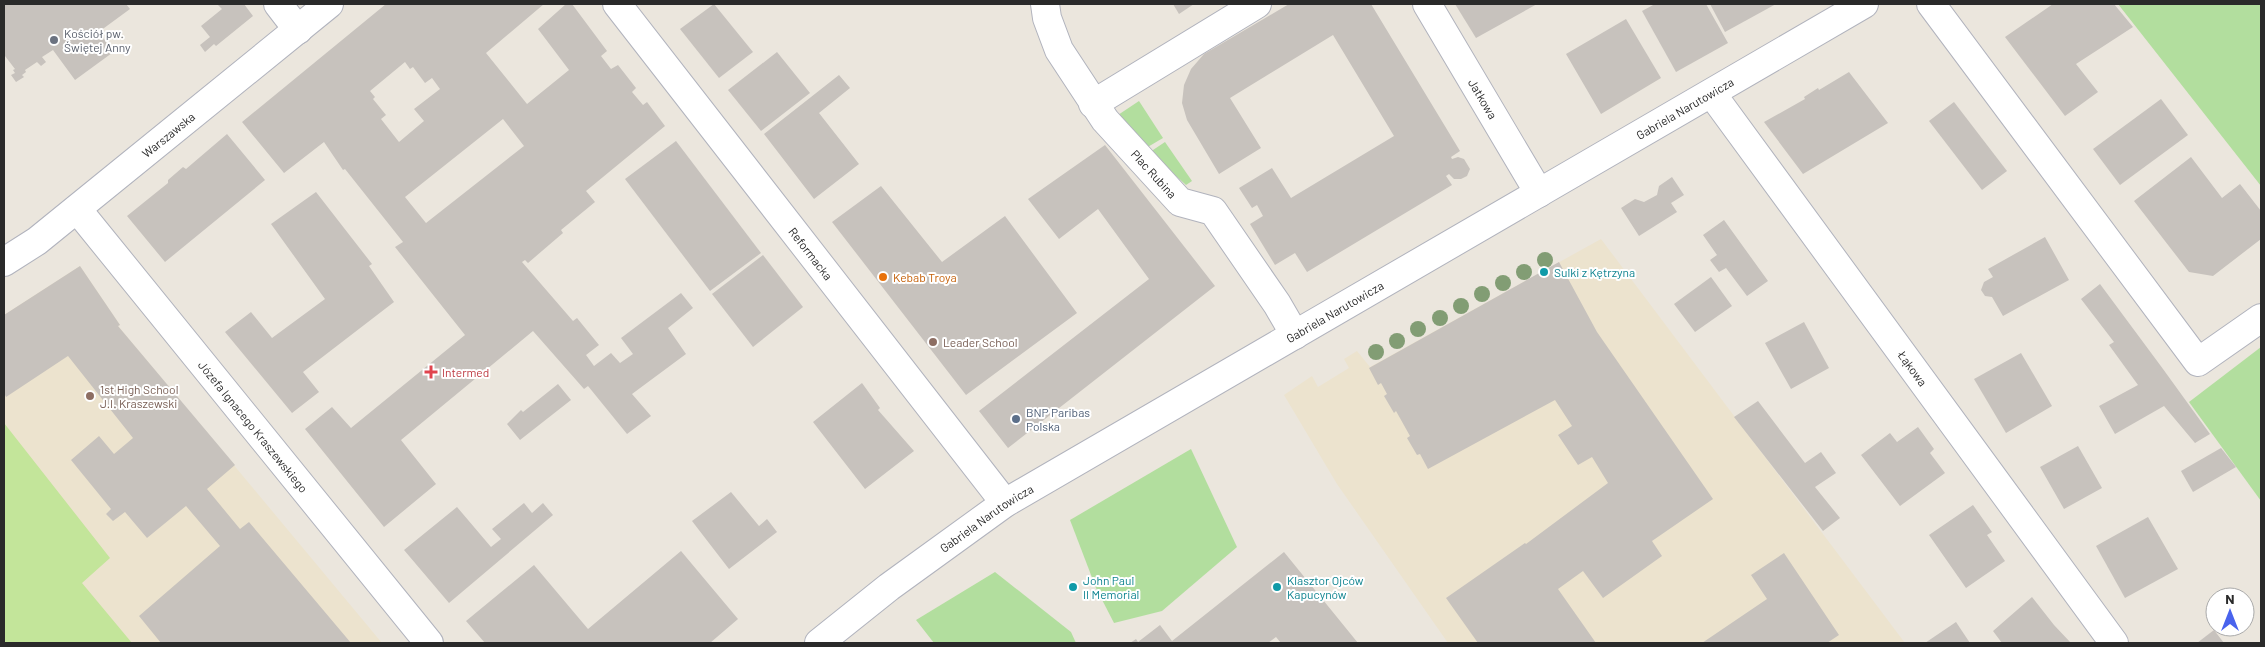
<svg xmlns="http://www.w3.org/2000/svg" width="2265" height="647" viewBox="0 0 2265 647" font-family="Barlow,sans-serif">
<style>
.education{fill:#ece3ce}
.green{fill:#b2de9e}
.pitch{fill:#c3e59a}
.building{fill:#c7c2bd;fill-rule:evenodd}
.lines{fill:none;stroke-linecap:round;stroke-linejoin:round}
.minor-casing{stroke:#b1b3bd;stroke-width:30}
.minor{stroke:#fff;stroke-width:28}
.tree{fill:#829d74}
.worship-dot{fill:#6b7280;stroke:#fff;stroke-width:2}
.culture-dot{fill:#0f9aa8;stroke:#fff;stroke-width:2}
.food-dot{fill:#e8710a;stroke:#fff;stroke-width:2}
.education-dot{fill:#8d6e63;stroke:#fff;stroke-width:2}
.health-dot{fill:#e0444e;stroke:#fff;stroke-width:2}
.service-dot{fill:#5c6f8a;stroke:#fff;stroke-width:2}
.labels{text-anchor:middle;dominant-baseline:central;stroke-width:4;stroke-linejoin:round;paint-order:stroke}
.worship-label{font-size:12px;fill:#5b616d;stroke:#fff;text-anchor:start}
.street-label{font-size:12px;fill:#2a2a2a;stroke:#fff}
.culture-label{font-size:12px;fill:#0d838f;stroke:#fff;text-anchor:start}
.food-label{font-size:12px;fill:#c56008;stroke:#fff;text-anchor:start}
.education-label{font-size:12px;fill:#785e54;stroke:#fff;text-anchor:start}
.health-label{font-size:12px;fill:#be3a42;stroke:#fff;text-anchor:start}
.service-label{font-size:12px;fill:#4e5e75;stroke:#fff;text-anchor:start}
</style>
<rect width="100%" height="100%" fill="#ebe6dd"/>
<g class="education">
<polygon points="1601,239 1905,643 1448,643 1337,484 1284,395 1312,376 1318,387 1349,368 1344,359 1357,351 1370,367"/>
<polygon points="80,266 120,325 118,326 382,643 4,643 4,315"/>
</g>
<g class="green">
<polygon points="2118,4 2261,4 2261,186"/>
<polygon points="1139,101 1163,138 1146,148 1118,115"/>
<polygon points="1165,142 1192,181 1186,185 1150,152"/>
<polygon points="2261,347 2261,501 2189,402"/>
<polygon points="1191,449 1237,547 1162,611 1114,623 1096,588 1070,520"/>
<polygon points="995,572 1071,632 1076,643 934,643 916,620"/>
</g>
<polygon class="pitch" points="4,423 110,558 82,583 132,643 4,643"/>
<g class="building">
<polygon points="4,4 126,4 130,9 100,31 112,53 75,80 53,50 42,57 46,62 41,66 37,62 25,70 26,72 22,75 24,77 16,82 11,75 15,73 13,70 15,69 5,56 4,57"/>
<polygon points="217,4 244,4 253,16 216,46 214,44 205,52 200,45 210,37 201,26 222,9"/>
<path d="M386 4H544L486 53 527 104 569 70 538 29 566 4H572L607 51 601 56 611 69 618 65 636 88 632 92 643 105 647 102 665 126 586 191 595 202 561 230 563 233 528 263 525 260 522 262 573 321 577 318 599 345 586 355 594 366 611 353 620 363 633 354 621 338 681 293 693 308 668 328 686 354 632 394 651 416 627 434 588 386 584 389 533 331 401 440 436 484 384 527 305 429 332 407 351 428 465 335 395 247 403 242 345 169 343 170 324 142 284 173 242 122ZM405 62 410 69 413 67 425 83 432 78 440 89 414 109 424 121 399 142 381 119 386 115 373 99 375 97 370 91ZM503 119 524 146 426 223 405 197Z"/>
<polygon points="714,4 753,52 719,78 680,29"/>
<polygon points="1173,4 1194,4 1179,14"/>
<polygon points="1289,4 1371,4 1460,151 1451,157 1452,159 1458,157 1464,159 1470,169 1467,176 1461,179 1454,179 1449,174 1446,176 1452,185 1307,272 1295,253 1275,265 1250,224 1263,216 1257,205 1252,208 1239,188 1272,168 1291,198 1394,136 1333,35 1230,98 1261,148 1219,174 1187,120 1182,103 1184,85 1191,69 1204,54"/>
<polygon points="1455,4 1537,4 1476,38"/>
<polygon points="1655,4 1706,4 1728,43 1676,72 1642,11"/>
<polygon points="1710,4 1776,4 1725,32"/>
<polygon points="2053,4 2114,4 2133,27 2076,64 2098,92 2065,116 2005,37"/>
<polygon points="1626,19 1661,78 1601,114 1566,54"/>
<polygon points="777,52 810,93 761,131 728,90"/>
<polygon points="1849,72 1888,123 1803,174 1764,122 1805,99 1804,97 1818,88 1819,90"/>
<polygon points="839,75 850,88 819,113 859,164 814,199 764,134"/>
<polygon points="2161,99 2188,135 2120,185 2093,149"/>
<polygon points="1954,102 2007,171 1982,190 1929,121"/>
<polygon points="227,134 265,180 165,262 127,216 168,183 168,180 183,167 186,169"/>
<polygon points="676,141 761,253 710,291 625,179"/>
<polygon points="1105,145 1215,286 1008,448 979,411 1149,279 1098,209 1059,239 1028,199"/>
<polygon points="2191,157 2222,198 2240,184 2261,211 2261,239 2213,276 2189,272 2134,201"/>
<polygon points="1672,177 1684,195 1671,203 1677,212 1639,236 1621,208 1635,199 1644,202 1657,195 1659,186"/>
<polygon points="881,186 942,262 1005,216 1077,313 966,395 832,222"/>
<polygon points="316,192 372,264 369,266 394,302 303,372 319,392 292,413 225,332 251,312 272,338 325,299 271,224"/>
<polygon points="1724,220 1768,281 1747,296 1726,268 1719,272 1710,260 1717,255 1703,235"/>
<polygon points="2045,237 2069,280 2003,316 1992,297 1985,296 1981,290 1984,282 1993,277 1988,269"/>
<polygon points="763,255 803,307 753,347 712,294"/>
<polygon points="1559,262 1597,332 1713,499 1652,541 1662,556 1603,598 1583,571 1558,589 1596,643 1478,643 1446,598 1525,543 1526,544 1608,483 1592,457 1578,465 1558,435 1572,426 1555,400 1428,469 1420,454 1417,455 1407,438 1410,436 1396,411 1394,413 1384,396 1387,394 1381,383 1378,385 1369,368"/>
<polygon points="80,266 120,325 118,326 235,465 207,489 240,529 249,522 351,643 161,643 139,616 220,546 186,506 147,538 125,512 113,521 106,514 111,509 71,460 99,436 114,454 133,438 68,356 6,397 4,393 4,315"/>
<polygon points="1711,277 1732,306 1695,332 1674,304"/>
<polygon points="2100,284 2163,369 2210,434 2195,443 2164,406 2115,434 2099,406 2138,385 2109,345 2114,342 2081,299"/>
<polygon points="1804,322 1829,368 1791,389 1765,343"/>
<polygon points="2021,353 2052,406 2006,433 1974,379"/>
<polygon points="862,383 880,408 878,410 914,451 865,489 813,422"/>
<polygon points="558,384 571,400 520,440 507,424 521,410 523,412"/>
<polygon points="1758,401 1805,463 1821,452 1836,473 1815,487 1840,518 1823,531 1734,417"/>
<polygon points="1918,427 1934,449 1930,453 1945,473 1900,506 1861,455 1890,433 1897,442"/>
<polygon points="2078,446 2102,488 2064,509 2040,467"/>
<polygon points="2221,448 2236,467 2193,492 2181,471"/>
<polygon points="731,492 759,526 767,519 777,532 729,569 692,521"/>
<polygon points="524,503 532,513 543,503 553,515 449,603 404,550 457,507 491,547 501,539 492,529"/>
<polygon points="1973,505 1992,532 1987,535 2005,561 1966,588 1929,535"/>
<polygon points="2148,517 2178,569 2125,598 2096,546"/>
<polygon points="681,551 738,619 710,643 485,643 466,621 534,565 588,629"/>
<polygon points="1284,552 1358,643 1281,643 1276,637 1268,643 1130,643 1136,639 1138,642 1160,625 1172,641"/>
<polygon points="1784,553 1839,635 1827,643 1702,643 1767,599 1751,575"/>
<polygon points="2032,597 2054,625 2071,643 2002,643 1993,631"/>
<polygon points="1956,622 1970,643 1925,643"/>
<polygon points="2214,630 2224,643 2197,643"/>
</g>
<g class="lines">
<defs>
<g id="minor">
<polyline points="278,4 298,30"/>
<path id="s1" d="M617 4 1005 503"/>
<path id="s2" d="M1045 4 1047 18 1059 50 1105 120 1180 202 1213 211 1277 304 1295 335"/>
<path id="s3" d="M1427 4 1539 193"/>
<polyline points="1931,4 2198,362 2261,318"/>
<path id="s4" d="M1712 94 2114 643"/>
<polyline points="1093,104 1257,4"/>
<path id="s5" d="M77 209 429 643"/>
<path id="s6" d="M4 262 37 241 329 4"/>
<path id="s7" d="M819 643 889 587 1005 503 1864 4"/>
</g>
</defs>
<use href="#minor" class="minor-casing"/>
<use href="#minor" class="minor"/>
</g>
<g class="tree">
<circle cx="1545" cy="260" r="8"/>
<circle cx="1524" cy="272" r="8"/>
<circle cx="1503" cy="283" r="8"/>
<circle cx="1482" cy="294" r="8"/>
<circle cx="1461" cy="306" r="8"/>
<circle cx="1440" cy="318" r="8"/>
<circle cx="1418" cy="329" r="8"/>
<circle cx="1397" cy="341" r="8"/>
<circle cx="1376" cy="352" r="8"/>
</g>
<circle class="worship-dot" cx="54" cy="40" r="5"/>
<g class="culture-dot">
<circle cx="1544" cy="272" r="5"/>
<circle cx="1073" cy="587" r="5"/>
<circle cx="1277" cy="587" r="5"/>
</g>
<circle class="food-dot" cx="883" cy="277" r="5"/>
<g class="education-dot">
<circle cx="933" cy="342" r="5"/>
<circle cx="90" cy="396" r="5"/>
</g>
<path class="health-dot" d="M428.5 364.5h5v5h5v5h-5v5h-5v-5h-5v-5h5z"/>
<circle class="service-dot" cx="1016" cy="419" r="5"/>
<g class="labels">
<g class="worship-label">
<text x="64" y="33">Kościół pw.<tspan x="64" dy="14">Świętej Anny</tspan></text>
</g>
<g class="street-label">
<text stroke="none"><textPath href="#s3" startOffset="110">Jatkowa</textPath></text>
<text stroke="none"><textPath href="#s7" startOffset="1019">Gabriela Narutowicza</textPath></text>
<text stroke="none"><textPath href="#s6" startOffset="208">Warszawska</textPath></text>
<text stroke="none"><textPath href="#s2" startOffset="205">Plac Rubina</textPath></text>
<text stroke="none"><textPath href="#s1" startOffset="316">Reformacka</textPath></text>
<text stroke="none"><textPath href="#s7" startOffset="614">Gabriela Narutowicza</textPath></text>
<text stroke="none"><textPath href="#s4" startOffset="340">Łąkowa</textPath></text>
<text stroke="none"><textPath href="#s5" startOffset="280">Józefa Ignacego Kraszewskiego</textPath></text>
<text stroke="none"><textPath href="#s7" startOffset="209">Gabriela Narutowicza</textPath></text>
</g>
<g class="culture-label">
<text x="1554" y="272">Sulki z Kętrzyna</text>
<text x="1083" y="580">John Paul<tspan x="1083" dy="14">II Memorial</tspan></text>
<text x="1287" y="580">Klasztor Ojców<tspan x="1287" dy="14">Kapucynów</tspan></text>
</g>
<g class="food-label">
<text x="893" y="277">Kebab Troya</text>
</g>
<g class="education-label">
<text x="943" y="342">Leader School</text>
<text x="100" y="389">1st High School<tspan x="100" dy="14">J.I. Kraszewski</tspan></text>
</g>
<g class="health-label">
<text x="442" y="372">Intermed</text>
</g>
<g class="service-label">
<text x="1026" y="412">BNP Paribas<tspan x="1026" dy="14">Polska</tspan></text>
</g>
</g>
<rect width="2265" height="647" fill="none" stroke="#2a2a2a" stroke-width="10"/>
<g transform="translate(2230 612)"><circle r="24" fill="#ffffff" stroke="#aaaaaa"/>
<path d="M0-4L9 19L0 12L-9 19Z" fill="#4963ed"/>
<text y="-8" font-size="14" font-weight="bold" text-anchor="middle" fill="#2a2a2a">N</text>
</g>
</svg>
